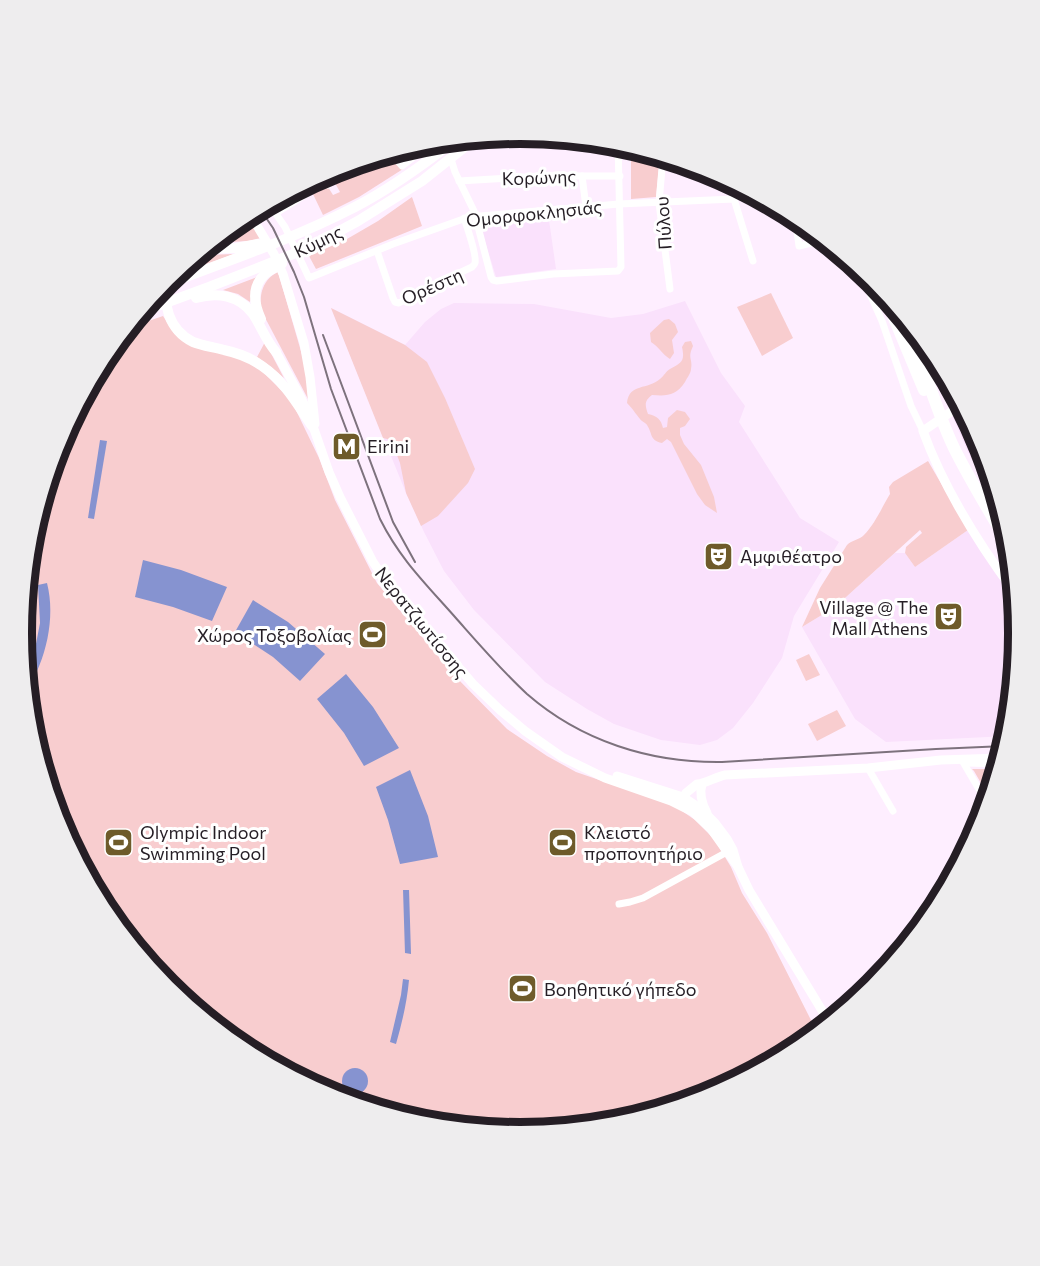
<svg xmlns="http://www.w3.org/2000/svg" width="1040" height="1266" viewBox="0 0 1040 1266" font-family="Commissioner,sans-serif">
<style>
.built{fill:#fae1fc}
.green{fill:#f8cdcf}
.water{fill:#8693d0}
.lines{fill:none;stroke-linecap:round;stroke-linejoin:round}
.street{stroke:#fff;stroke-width:7}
.secondary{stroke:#fff;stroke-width:9}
.primary{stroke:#fff;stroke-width:10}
.highway{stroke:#fff;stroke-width:12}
.rail{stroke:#7d727d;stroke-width:2}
.labels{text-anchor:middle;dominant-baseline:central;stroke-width:6;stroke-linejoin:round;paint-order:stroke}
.street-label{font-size:18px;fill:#251e25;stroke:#fff}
.poi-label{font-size:18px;fill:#251e25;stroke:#fff;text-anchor:start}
.rim{fill:none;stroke:#251e25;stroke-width:8}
</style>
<rect width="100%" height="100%" fill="#feeeff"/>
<g class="built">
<polygon points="548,213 556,269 496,277 479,222"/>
<polygon points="685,301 721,373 745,406 739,422 800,518 839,542 794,616 782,658 753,703 733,728 717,740 700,745 661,740 614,724 587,709 545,682 474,610 444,571 424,532 406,493 331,308 405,345 425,322 441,309 454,303 534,304 611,318 643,314"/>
<polygon points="923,342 935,356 981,442 1004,519 968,452 940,387"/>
<polygon points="968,530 1015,596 1019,633 1008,736 886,742 855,719 802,627 835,607 895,553 905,553 915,567"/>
</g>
<g class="green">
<polygon points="631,153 660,157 656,197 631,199"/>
<polygon points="389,154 403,169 359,197 323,215 313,194 328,187 333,195 340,192 335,183"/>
<polygon points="412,197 422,226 316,269 309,256 347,239 378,221"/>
<polygon points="250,221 261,238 248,241 212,243 230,229"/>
<path d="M234 254 177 275C191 254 212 255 234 254Z"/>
<path d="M278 272 307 372 308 399 261 310C259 294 263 279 278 272Z"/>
<polygon points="257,277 250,302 238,294 223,290"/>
<polygon points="771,293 793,338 762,356 737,307"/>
<polygon points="331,308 405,345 427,362 445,398 475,469 468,483 438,516 421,526 406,493 400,463 391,440 383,438"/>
<polygon points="163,316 174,333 239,358 258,367 291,400 319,458 335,500 377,583 453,674 507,729 547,756 576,772 675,806 695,820 714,839 731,867 742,893 767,933 817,1032 797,1048 711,1094 617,1122 520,1132 422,1122 329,1094 242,1048 167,986 105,910 59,824 31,730 21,633 31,535 59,442 105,355 128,328"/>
<path d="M669 319 675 324 678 332 672 340 674 353 670 359C662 354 659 347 651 342L650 333 664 320Z"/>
<path d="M691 341 693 346C687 359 693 358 691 369 691 373 687 378 685 382 676 396 667 396 652 395 644 401 645 405 648 414 657 416 661 419 663 428L667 427 668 418 677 410 685 412 690 419 685 426 680 428V435L684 444 701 465 714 497 717 513 705 505 697 494 671 442 667 439 662 443C649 440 653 434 647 425 646 423 641 421 640 419 635 413 633 409 627 403 629 383 648 390 660 379 664 376 666 371 670 369 682 363 685 361 682 347L685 342Z"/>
<polygon points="265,342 284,378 271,367 257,357"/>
<path d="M928 461 968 530 915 567 905 553 906 547 922 533 920 530 835 607 802 627 820 588 847 545C852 540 859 540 864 535 875 524 882 507 890 494L889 487 893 482Z"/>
<polygon points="809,654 820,675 806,681 796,660"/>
<polygon points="837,710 846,726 817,741 808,724"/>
<polygon points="972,769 998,769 989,797 974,771"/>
</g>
<g class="water">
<polygon points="100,440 107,441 94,519 88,518"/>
<polygon points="143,560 181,570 227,587 212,621 173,607 135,597"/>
<path d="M47 583C56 618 46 660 27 690L25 673 35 649 40 623 38 585Z"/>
<polygon points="253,600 288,622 325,654 300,681 273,657 235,632"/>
<polygon points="346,674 373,707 399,748 364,766 344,733 317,699"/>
<polygon points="410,770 428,816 438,857 400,864 388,820 376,787"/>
<polygon points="403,890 409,890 411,954 405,953"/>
<path d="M403 979 409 980C407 1002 402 1023 396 1044L390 1042 401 995Z"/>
<circle cx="355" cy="1081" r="13"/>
</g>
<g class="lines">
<g class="street">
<polyline points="520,134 609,144 634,148"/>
<polyline points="391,153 402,166 427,147"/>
<polyline points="663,157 659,203 670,289"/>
<polyline points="451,159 455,172 474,211 491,277 493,280 497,281 553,274 618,271 621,267 618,144"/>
<polyline points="322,176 328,185"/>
<polyline points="582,176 586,207"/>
<polyline points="459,181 542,176 620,176"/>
<polyline points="269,204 285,227 309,278 393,244 469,217 619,204 734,199 753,261"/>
<polyline points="276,213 308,193"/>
<polyline points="795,217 799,246 824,240"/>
<path d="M377 251 393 298 395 302 399 303 436 284 472 267C473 266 475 264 475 263 477 255 467 227 464 218"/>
<polyline points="859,269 882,321 911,406 923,431"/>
<polyline points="963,762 987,803"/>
<polyline points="968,763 999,764"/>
<polyline points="868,768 893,811"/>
<polyline points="619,904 630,902 643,898 727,852"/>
<polyline points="923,924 918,917 918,913 940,900"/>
</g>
<g class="secondary">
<polyline points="250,214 274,254 283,274 304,343 310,377 315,424"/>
<polyline points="276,352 301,398 308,412 329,472 340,497 373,562 393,591 473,684 500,710 525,731 562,757 605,778 671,801 693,812 711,829 738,867"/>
<path d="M961 405 923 431C944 489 978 543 1015 593"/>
<polyline points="617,776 683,797 701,809 715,823 727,839 733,850 738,867 749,890 829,1022"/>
<path d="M702 784C699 794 702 804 707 813"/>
<path d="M681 802 686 793 697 784C706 784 715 777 725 775L868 768 941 760 1001 758"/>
</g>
<g class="primary">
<polyline points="205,249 236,248 258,244"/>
<path d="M169 279C161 303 169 330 193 342 203 346 214 347 224 350 238 353 251 358 262 366 285 382 297 404 312 426"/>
<path d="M164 285C228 261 293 239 355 207 390 189 423 165 454 141"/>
<path d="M196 298C217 292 239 295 253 314 261 326 266 341 276 352"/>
<polyline points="141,312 209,287 298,252 319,242 358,221 422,181 476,138"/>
<path d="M261 319C254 304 251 287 265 274 270 270 276 267 282 264"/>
</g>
<g class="highway">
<polyline points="884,294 924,390"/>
<path d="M908 323C923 364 935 408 954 448 971 482 991 515 1011 548"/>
</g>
<g class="rail">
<path d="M260 209 273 228 294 272 304 297 331 389 380 519C400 559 425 583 455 617 478 643 501 670 527 694 581 741 650 763 722 762L936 749 1005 746"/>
<polyline points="323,335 393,522 415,562"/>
<polyline points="935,356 970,445 999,503"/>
</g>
</g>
<defs>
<symbol id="metro-square" viewBox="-11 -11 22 22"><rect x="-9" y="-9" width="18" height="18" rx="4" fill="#6e5b2a" stroke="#fff"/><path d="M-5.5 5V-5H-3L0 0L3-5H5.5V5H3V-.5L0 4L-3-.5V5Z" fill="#fff"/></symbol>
<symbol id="theatre-square" viewBox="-11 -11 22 22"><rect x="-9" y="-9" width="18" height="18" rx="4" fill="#6e5b2a" stroke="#fff"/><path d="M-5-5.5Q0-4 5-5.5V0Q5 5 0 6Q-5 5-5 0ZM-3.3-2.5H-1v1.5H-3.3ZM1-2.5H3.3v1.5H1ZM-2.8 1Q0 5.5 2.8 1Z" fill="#fff"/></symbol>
<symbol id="stadium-square" viewBox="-11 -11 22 22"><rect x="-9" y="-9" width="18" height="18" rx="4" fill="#6e5b2a" stroke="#fff"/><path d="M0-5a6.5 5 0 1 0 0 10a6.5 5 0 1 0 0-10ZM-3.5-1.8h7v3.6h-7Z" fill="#fff"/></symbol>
</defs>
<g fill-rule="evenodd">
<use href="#metro-square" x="330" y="430" width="33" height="33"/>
<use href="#theatre-square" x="702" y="540" width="33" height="33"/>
<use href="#theatre-square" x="932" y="600" width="33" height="33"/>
<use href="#stadium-square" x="356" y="618" width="33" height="33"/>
<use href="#stadium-square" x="102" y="826" width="33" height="33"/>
<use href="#stadium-square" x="546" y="826" width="33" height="33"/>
<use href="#stadium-square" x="506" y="972" width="33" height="33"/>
</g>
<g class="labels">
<g class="street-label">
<text transform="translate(539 177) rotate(-2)">Κορώνης</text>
<text transform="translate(534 213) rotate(-6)">Ομορφοκλησιάς</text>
<text transform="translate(663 223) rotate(-94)">Πύλου</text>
<text transform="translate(318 241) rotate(-26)">Κύμης</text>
<text transform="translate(432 286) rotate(-24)">Ορέστη</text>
<text transform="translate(422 622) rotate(51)">Νερατζιωτίσσης</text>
</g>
<g class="poi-label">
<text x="367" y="446">Eirini</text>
<text x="740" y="556">Αμφιθέατρο</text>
<text x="928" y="607" text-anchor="end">Village @ The<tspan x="928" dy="21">Mall Athens</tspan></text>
<text x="352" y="635" text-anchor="end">Χώρος Τοξοβολίας</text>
<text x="140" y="832">Olympic Indoor<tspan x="140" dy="21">Swimming Pool</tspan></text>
<text x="584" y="832">Κλειστό<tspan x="584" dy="21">προπονητήριο</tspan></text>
<text x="544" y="989">Βοηθητικό γήπεδο</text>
</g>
</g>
<path d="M0 0H1040V1266H0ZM520 144H520A488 488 0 0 1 1008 632V634A488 488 0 0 1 520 1122H520A488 488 0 0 1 32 634V632A488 488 0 0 1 520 144Z" fill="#eeedee" fill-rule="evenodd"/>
<path class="rim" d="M520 144H520A488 488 0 0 1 1008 632V634A488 488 0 0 1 520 1122H520A488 488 0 0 1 32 634V632A488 488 0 0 1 520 144Z"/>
</svg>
